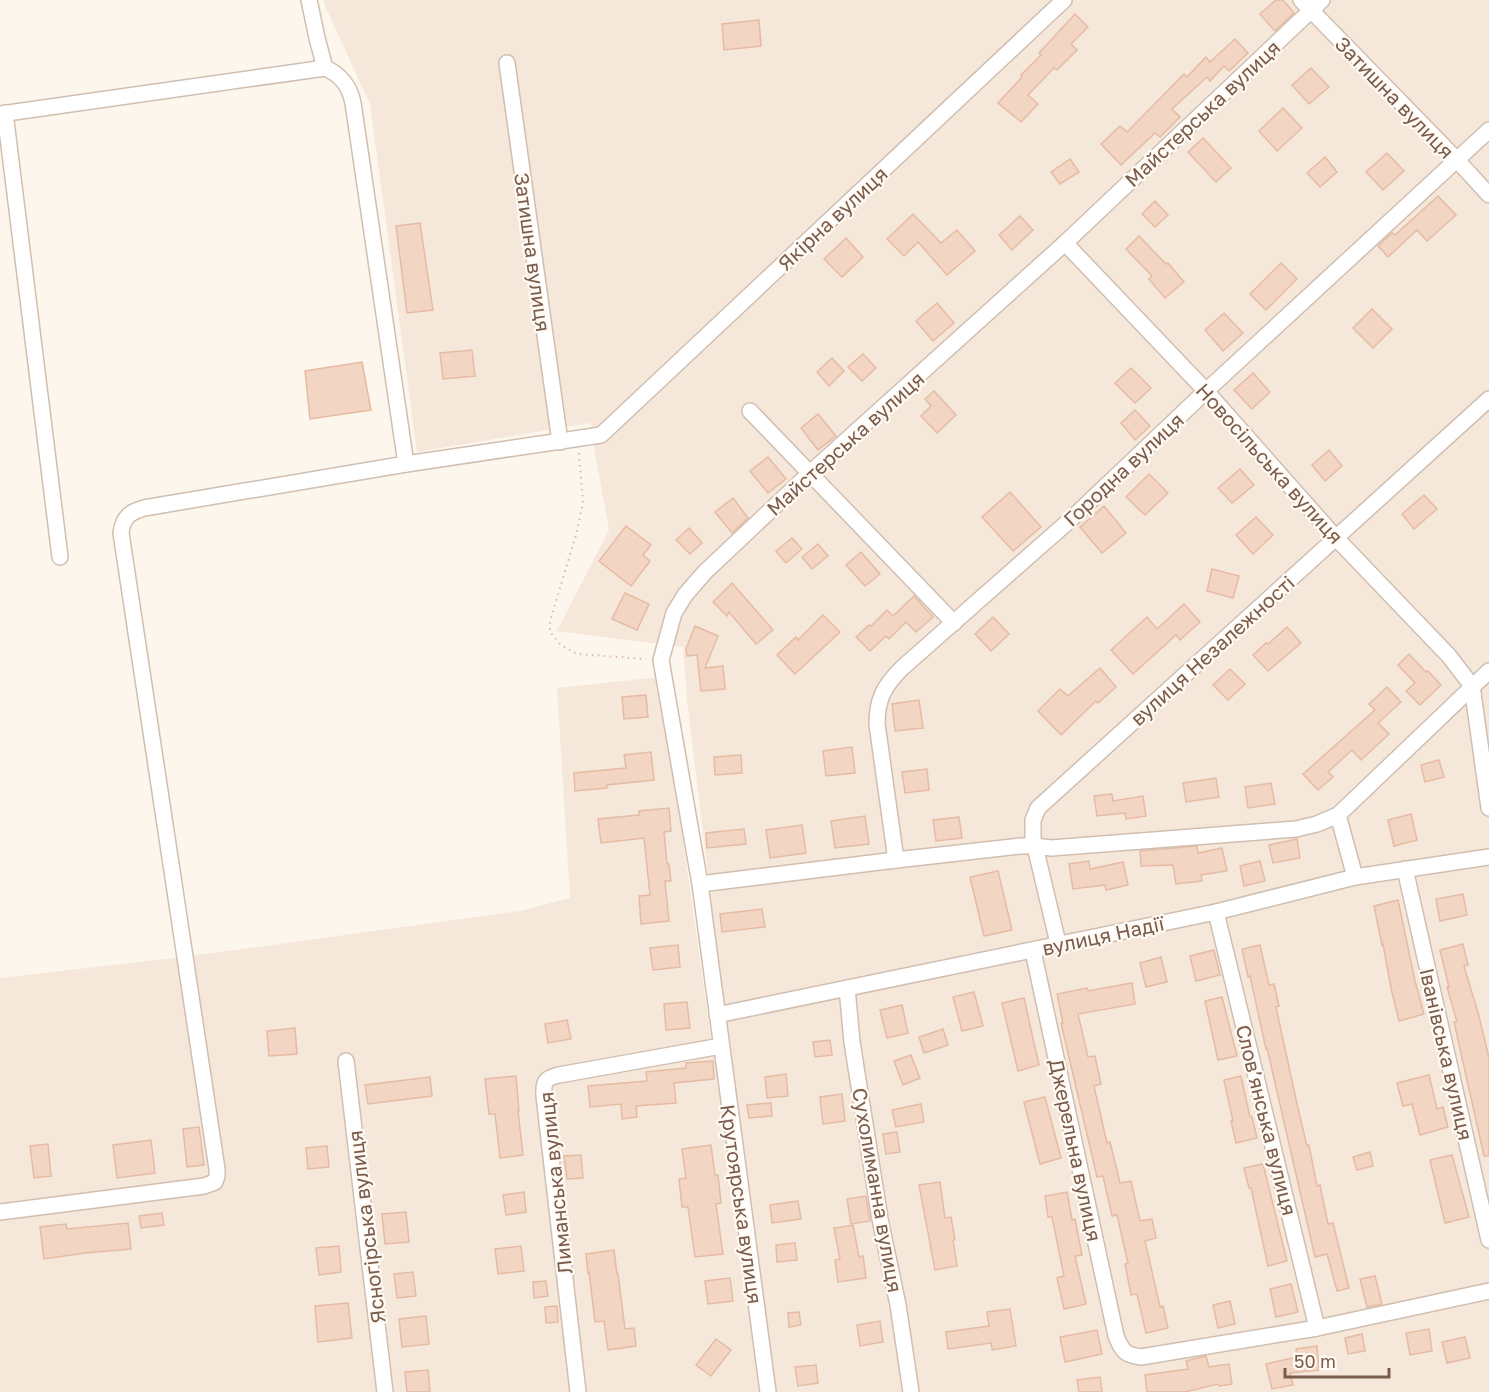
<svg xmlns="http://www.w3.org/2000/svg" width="1489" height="1392" viewBox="0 0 1489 1392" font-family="'Golos Text',sans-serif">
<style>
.residential{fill:#f5e8da}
.building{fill:#f3d5c3;stroke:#e6bba3;stroke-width:1.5}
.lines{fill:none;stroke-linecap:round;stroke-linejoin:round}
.minor-casing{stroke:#d1beb0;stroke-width:18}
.path{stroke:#d9b8a5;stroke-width:2;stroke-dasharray:1.5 4.5;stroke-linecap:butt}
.minor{stroke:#fff;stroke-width:15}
.labels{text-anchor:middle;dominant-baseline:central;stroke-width:4.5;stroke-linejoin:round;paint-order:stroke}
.street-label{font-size:20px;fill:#7a5c4d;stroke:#fffaf3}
</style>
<rect width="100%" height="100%" fill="#fdf6ec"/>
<g class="residential">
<polygon points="324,0 1489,0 1489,1392 775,1392 727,1032 687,700 683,647 557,631 609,530 595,453 591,423 417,452 370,104 325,6"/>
<polygon points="660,677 711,1038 715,1058 759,1392 0,1392 0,978 191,956 520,911 570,898 557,688"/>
</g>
<g class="building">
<polygon points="1276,0 1283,0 1294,13 1275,31 1260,14"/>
<polygon points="1075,14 1088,27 1071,44 1077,50 1057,70 1054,68 1028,95 1038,104 1021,122 998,103 1022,77 1021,75 1041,55 1039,53"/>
<polygon points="759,20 761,46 724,50 722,24"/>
<polygon points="1235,39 1248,53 1229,71 1224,66 1210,81 1207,77 1172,109 1180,117 1160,137 1155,133 1121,165 1101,144 1120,126 1127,132 1184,74 1187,77 1206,57 1210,62"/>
<polygon points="1311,68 1329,87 1309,104 1292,85"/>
<polygon points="1283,108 1302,128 1277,151 1259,131"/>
<polygon points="1203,138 1231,168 1216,182 1188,152"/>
<polygon points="1387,153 1404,171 1383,190 1366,172"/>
<polygon points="1325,157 1337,172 1320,187 1307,173"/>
<polygon points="1070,159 1079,172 1060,184 1051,172"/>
<polygon points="1438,196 1456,215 1427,241 1417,230 1388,257 1378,246 1392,233 1395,235"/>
<polygon points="1155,201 1168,215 1155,227 1142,214"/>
<polygon points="913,214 941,243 957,230 975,251 947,275 918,242 904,256 887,239"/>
<polygon points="1020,216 1033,230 1012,250 999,235"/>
<polygon points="420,223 433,310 407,313 396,226"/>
<polygon points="1139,236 1166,264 1168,263 1184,282 1165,298 1149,279 1152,276 1126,249"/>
<polygon points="846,238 863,257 842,277 824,259"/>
<polygon points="1281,263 1297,279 1266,310 1250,294"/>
<polygon points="937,303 954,323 933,341 916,321"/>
<polygon points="1372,309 1392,329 1373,348 1353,328"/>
<polygon points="1224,313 1243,333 1223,351 1205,330"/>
<polygon points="472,350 475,376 443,379 440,353"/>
<polygon points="863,354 876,368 862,381 848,367"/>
<polygon points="832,358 844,371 829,386 817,372"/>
<polygon points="362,362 371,410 310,419 305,371"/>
<polygon points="1131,368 1151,388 1135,403 1115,383"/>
<polygon points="1253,373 1270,392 1252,409 1234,390"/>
<polygon points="934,391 956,415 937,433 921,416 931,406 925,399"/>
<polygon points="1135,410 1150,426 1135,440 1121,423"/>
<polygon points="818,414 836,436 818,450 801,428"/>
<polygon points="1329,450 1342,466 1325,481 1312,465"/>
<polygon points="768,457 786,479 768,493 750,471"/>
<polygon points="1240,469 1254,485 1232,503 1218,488"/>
<polygon points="1149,474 1168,493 1145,515 1126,497"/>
<polygon points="1010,492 1041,527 1013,551 982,517"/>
<polygon points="1424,495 1437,509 1414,529 1402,514"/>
<polygon points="733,498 748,518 732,533 715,512"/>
<polygon points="1104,506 1126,533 1102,553 1080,527"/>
<polygon points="1256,517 1273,535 1253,554 1236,535"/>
<polygon points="626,526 651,545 643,555 650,561 631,586 599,561"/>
<polygon points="689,528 702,543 690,554 676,540"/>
<polygon points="792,538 802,549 786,563 776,551"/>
<polygon points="818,544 828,556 812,569 802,557"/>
<polygon points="861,552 880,574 865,586 846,565"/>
<polygon points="1212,569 1239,576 1233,598 1207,591"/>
<polygon points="732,583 773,630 756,644 729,612 727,616 713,602"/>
<polygon points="625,593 649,604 637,630 612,619"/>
<polygon points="914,596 933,617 916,632 906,622 889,639 886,636 870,651 856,637 869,625 871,626 887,610 893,616"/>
<polygon points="1184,604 1200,622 1180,640 1176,635 1133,674 1111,650 1147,617 1157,629"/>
<polygon points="823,615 840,632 795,674 777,655 796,637 798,640"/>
<polygon points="993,617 1009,634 991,651 975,634"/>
<polygon points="695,626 718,636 705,668 723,666 725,689 701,691 697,655 687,656 686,649"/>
<polygon points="1287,627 1301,643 1268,671 1253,655 1266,643 1268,644"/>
<polygon points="1409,654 1426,672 1428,671 1441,685 1420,705 1406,691 1415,683 1398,665"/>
<polygon points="1100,668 1116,687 1098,703 1096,701 1061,735 1038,711 1060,689 1068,696"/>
<polygon points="1230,669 1245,684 1228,700 1213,685"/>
<polygon points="1387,687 1401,702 1378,723 1389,734 1361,760 1352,750 1328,772 1333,777 1318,790 1303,774 1375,710 1369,704"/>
<polygon points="646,695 648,717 624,719 622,697"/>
<polygon points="919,700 923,728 895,731 892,704"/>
<polygon points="852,747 855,773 826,776 823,751"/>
<polygon points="651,752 654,780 607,785 607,788 575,791 574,773 626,768 624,755"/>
<polygon points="741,755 742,773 715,775 714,757"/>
<polygon points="1439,760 1444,777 1425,782 1421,765"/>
<polygon points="927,769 929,790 905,793 902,772"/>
<polygon points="1216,778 1219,797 1186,802 1183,783"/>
<polygon points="1271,783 1275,804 1248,808 1245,787"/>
<polygon points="1112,794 1113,801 1143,796 1146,816 1126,819 1125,813 1097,816 1094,796"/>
<polygon points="669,808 671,831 664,832 667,864 669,864 671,881 665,881 669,921 641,924 639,896 650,895 644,838 601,843 598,819 639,815 639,811"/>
<polygon points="1411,814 1417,840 1394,846 1388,820"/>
<polygon points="865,816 869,844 835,848 831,821"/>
<polygon points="959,817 962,838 936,841 933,820"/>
<polygon points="802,825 806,853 770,858 766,830"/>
<polygon points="744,829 746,844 707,848 706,833"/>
<polygon points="1297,839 1300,858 1273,863 1269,845"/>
<polygon points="1197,846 1198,853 1222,848 1227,871 1201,875 1202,881 1176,884 1173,865 1141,866 1140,851"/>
<polygon points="1089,861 1090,869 1123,862 1128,885 1106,890 1105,885 1073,889 1069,864"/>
<polygon points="1260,861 1265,881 1244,886 1240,866"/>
<polygon points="998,871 1012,930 984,936 970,877"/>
<polygon points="1463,894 1467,915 1440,921 1436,899"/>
<polygon points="1398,900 1415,981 1424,1014 1399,1021 1391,988 1383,944 1382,945 1374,906"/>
<polygon points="762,909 765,927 722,932 720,914"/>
<polygon points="1463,944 1468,965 1464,966 1479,1016 1489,1058 1489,1156 1484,1156 1454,1022 1457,1022 1447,987 1449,987 1440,950"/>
<polygon points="678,945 680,967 653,970 650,948"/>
<polygon points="1260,945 1269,985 1274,984 1279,1006 1276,1007 1284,1044 1297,1104 1307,1146 1309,1145 1317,1186 1320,1185 1328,1224 1333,1223 1349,1288 1337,1291 1327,1254 1315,1257 1267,1048 1266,1049 1250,976 1248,977 1242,949"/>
<polygon points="1214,950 1220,975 1196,981 1190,956"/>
<polygon points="1161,957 1167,982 1146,987 1140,963"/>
<polygon points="1132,983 1135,1004 1078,1014 1088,1057 1095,1056 1101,1084 1094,1086 1107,1143 1110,1142 1120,1183 1131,1181 1140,1221 1152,1219 1156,1238 1145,1241 1160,1307 1163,1306 1168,1328 1146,1333 1137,1294 1131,1295 1125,1264 1128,1263 1117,1215 1112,1216 1103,1176 1097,1177 1061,1023 1063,1023 1057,994 1087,988 1088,991"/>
<polygon points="974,992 983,1026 962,1031 953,997"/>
<polygon points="1222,997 1237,1056 1218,1060 1205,1001"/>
<polygon points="1024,998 1039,1065 1018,1071 1002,1003"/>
<polygon points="687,1002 690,1028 666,1030 664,1004"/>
<polygon points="902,1005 908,1033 887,1038 880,1010"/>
<polygon points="567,1020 571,1039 548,1043 545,1024"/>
<polygon points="295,1028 297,1054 269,1056 267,1031"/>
<polygon points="943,1029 948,1045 924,1053 919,1037"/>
<polygon points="830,1040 832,1055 815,1057 813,1042"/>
<polygon points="911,1055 920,1078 903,1085 894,1061"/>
<polygon points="713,1061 714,1079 674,1083 676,1103 636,1106 637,1117 622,1119 621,1104 590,1107 588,1086 647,1081 646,1072 686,1068 686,1063"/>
<polygon points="786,1074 788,1096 767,1098 765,1077"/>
<polygon points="1429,1075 1437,1109 1443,1107 1448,1127 1420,1135 1412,1104 1403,1106 1397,1083"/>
<polygon points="516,1076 519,1111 518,1111 523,1155 500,1158 495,1114 489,1114 485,1079"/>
<polygon points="1241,1076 1250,1117 1252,1117 1257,1138 1236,1143 1231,1121 1233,1121 1224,1080"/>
<polygon points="430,1077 432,1096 368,1104 365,1085"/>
<polygon points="842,1094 845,1121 823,1124 820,1097"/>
<polygon points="1045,1097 1061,1158 1040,1164 1024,1102"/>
<polygon points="771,1103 772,1116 749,1118 747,1105"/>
<polygon points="921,1104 924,1122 896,1127 892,1110"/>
<polygon points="199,1127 204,1165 187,1167 183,1129"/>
<polygon points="897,1132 900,1152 886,1154 883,1134"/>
<polygon points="151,1140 155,1173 117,1178 113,1145"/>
<polygon points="48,1144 51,1176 34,1178 30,1146"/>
<polygon points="711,1145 715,1175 718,1175 721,1203 716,1204 723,1254 695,1257 688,1207 682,1207 679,1179 686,1178 682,1149"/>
<polygon points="327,1146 329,1167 308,1169 306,1148"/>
<polygon points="1370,1152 1373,1166 1357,1170 1353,1157"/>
<polygon points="581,1155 583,1178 567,1179 564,1156"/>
<polygon points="1452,1155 1469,1217 1445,1223 1430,1160"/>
<polygon points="1263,1164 1287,1261 1268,1266 1251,1188 1249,1188 1244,1168"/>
<polygon points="940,1182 945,1218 951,1217 955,1240 953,1240 957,1266 935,1270 919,1185"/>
<polygon points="524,1192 526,1212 506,1215 503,1195"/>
<polygon points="1067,1192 1072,1220 1075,1219 1082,1255 1075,1256 1086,1304 1064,1309 1057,1278 1064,1276 1052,1217 1048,1217 1045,1196"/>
<polygon points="866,1196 870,1221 851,1224 847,1199"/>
<polygon points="798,1201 801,1219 772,1223 770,1205"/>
<polygon points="406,1212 409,1242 385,1244 382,1214"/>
<polygon points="162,1213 164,1225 141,1228 139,1216"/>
<polygon points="128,1223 131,1249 85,1253 44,1259 40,1227 66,1224 67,1229"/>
<polygon points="853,1225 859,1257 863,1256 866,1278 838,1282 835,1260 840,1259 834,1228"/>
<polygon points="795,1243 797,1260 777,1262 776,1245"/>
<polygon points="339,1246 341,1272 319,1275 316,1248"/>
<polygon points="521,1246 524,1271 498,1274 495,1249"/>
<polygon points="614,1250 617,1274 618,1274 625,1329 634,1328 636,1346 608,1350 604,1321 595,1322 589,1272 588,1273 586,1254"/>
<polygon points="413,1272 416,1296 397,1298 394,1274"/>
<polygon points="1375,1276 1382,1304 1367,1307 1360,1279"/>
<polygon points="730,1278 733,1301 708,1304 705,1281"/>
<polygon points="546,1281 548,1296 534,1298 533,1282"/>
<polygon points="1291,1284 1298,1312 1276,1317 1270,1289"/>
<polygon points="1230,1301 1235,1324 1218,1328 1213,1305"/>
<polygon points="348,1303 352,1338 318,1342 315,1306"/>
<polygon points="557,1306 558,1322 546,1323 545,1307"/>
<polygon points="1010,1309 1016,1346 992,1350 991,1343 948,1349 946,1332 989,1326 987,1312"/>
<polygon points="799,1312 801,1325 789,1327 788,1313"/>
<polygon points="426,1316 429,1344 402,1347 399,1319"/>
<polygon points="880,1321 883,1342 860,1346 857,1325"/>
<polygon points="1429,1329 1432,1351 1410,1355 1406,1333"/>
<polygon points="1097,1330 1102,1354 1065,1362 1060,1337"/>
<polygon points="1362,1334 1365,1351 1348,1354 1345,1338"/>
<polygon points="1465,1337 1470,1358 1447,1363 1442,1342"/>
<polygon points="716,1339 731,1350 711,1376 696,1365"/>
<polygon points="1317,1346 1319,1370 1290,1373 1293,1385 1272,1389 1266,1364 1297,1357 1296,1349"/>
<polygon points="1206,1356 1209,1367 1229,1364 1232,1384 1219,1386 1218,1384 1185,1392 1147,1392 1145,1375 1188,1369 1186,1361"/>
<polygon points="816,1365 818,1383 798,1386 795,1367"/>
<polygon points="428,1370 430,1392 407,1392 405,1372"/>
<polygon points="1100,1377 1102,1392 1079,1392 1077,1380"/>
</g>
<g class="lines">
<defs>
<g id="minor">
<path d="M309 0 317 38 325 68C340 74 350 87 353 103L406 464"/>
<polyline points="1301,0 1457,160 1489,195"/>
<polyline points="507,63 560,442"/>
<polyline points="5,113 60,557"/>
<polyline points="0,114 325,68"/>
<polyline points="1065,243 1206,391 1336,538 1449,656 1472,686 1489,808"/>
<polyline points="750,411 954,623"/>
<polyline points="1338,815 1355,877"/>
<path d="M896 860 877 724C877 699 884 686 902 668L1070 520 1206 391 1489 130"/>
<polyline points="1405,869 1489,1240"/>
<polyline points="700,884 896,860 1020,846 1035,846 1051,848 1296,829 1317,824 1338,815 1489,671"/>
<polyline points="1216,912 1317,1328"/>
<polyline points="1058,943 1033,838 1033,820 1038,808 1489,399"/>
<path d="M1033 951 1116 1336C1122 1351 1125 1355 1141 1357L1317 1328 1489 1291"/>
<polyline points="847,988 852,1042 880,1219 898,1305 911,1392"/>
<polyline points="717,1015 1216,912 1355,877 1489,857"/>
<polyline points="346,1061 385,1392"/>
<path d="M0 1212 204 1186 215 1182 217 1176V1169L121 533C123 517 130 512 144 508L406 464 601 435 1064 0"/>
<path d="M578 1392 544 1096C543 1082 545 1078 559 1075L721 1046"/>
<polyline points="768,1392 700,884 661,660 674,613 685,595 705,572 810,473 1065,243 1322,0"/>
</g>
</defs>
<use href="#minor" class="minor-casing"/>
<polyline class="path" points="579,453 583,503 576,535 550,621 550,632 561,645 577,654 646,659"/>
<use href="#minor" class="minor"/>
</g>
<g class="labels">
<g class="street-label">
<text transform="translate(1395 97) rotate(46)">Затишна вулиця</text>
<text transform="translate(1202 113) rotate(-43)">Майстерська вулиця</text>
<text transform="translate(832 218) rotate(-43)">Якірна вулиця</text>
<text transform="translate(533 252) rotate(82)">Затишна вулиця</text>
<text transform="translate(845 443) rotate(-42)">Майстерська вулиця</text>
<text transform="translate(1270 463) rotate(48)">Новосільська вулиця</text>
<text transform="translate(1123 469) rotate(-43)">Городна вулиця</text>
<text transform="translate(1212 650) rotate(-42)">вулиця Незалежності</text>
<text transform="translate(1103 935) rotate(-12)">вулиця Надії</text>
<text transform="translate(1447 1054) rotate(77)">Іванівська вулиця</text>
<text transform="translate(1267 1120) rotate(76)">Словʼянська вулиця</text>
<text transform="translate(1076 1150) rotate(78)">Джерельна вулиця</text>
<text transform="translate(555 1183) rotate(-96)">Лиманська вулиця</text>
<text transform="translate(878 1190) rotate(80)">Сухолиманна вулиця</text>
<text transform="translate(742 1204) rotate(82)">Крутоярська вулиця</text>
<text transform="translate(366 1227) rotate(-97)">Ясногірська вулиця</text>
</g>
</g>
<path d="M1285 1368v9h104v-9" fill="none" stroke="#7a5c4d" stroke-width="3"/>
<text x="1294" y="1368" font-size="18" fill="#7a5c4d" stroke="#fffaf3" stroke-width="4.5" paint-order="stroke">50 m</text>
</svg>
